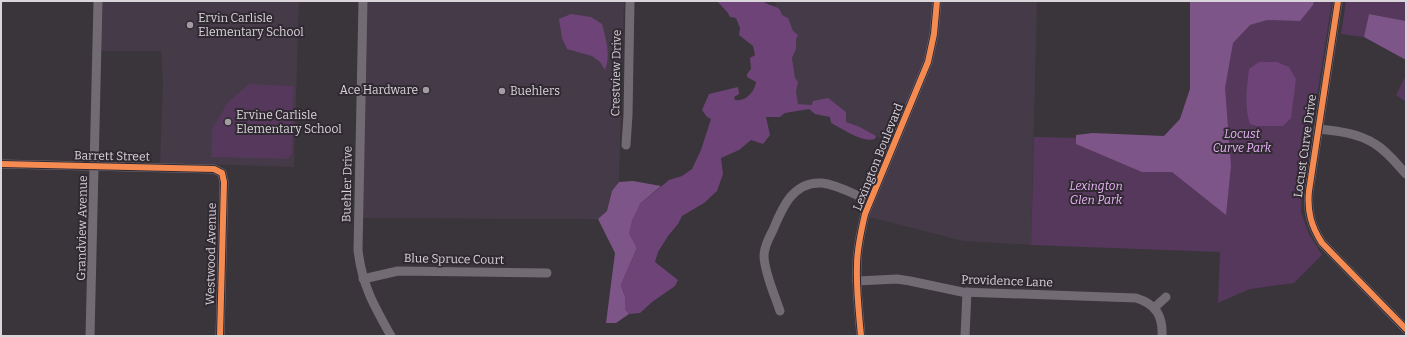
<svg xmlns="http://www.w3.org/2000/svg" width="1407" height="337" viewBox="0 0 1407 337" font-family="Bitter,serif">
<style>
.built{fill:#453a47}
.green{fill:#55385c}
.forest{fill:#7e5588}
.water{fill:#6e4478}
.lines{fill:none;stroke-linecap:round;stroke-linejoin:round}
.minor{stroke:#726b74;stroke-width:9}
.cycleway-casing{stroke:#302932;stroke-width:8}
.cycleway{stroke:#f68b52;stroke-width:6}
.poi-dot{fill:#a19da2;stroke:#302932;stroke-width:1.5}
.labels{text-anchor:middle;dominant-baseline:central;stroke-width:4;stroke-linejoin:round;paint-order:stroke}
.poi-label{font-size:12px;fill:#d9d5da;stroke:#302932;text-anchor:start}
.street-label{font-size:12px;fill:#d9d5da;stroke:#302932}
.park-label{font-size:12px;font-style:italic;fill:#eab4f7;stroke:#302932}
</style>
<rect width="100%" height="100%" fill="#39353a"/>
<g class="built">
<polygon points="102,1 299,1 294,167 160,163 163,81 161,51 100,51"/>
<polygon points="360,1 624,1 619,182 612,191 607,211 598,219 355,218"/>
<polygon points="776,1 1037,1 1031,245 963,241 869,217 898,145 876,136 860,127 845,122 812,105 798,104 796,92 798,82 795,78 792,58 796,49 796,39 793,31 782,15 781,11 775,6"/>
</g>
<g class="green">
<polygon points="1190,1 1332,1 1302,191 1301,212 1309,234 1322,255 1294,283 1250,289 1218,303 1220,252 1031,245 1034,137 1132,139 1164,136 1180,119 1190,89"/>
<polygon points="1346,1 1406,1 1406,21 1369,14 1364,37 1341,34"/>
<polygon points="1406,75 1406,102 1396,95"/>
<polygon points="249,84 294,86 292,154 288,159 211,157 212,129 228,102"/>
</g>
<g class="forest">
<polygon points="1190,1 1314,1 1313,5 1300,21 1267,20 1250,25 1233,43 1225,88 1231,166 1226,215 1172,172 1142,172 1076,144 1076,135 1093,133 1164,136 1180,119 1190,89"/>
<polygon points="1369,14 1406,21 1406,60 1364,37"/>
<polygon points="633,181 661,186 640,204 630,234 637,248 621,285 625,297 625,309 629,314 616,323 606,323 615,253 598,219 607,211 612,191 619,182"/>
</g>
<g class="water">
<path d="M717 1H763C769 7 780 4 782 15L788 18 793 31 798 35 796 39V49L792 58 795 78 798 82 796 92 798 104 812 105 813 101 828 98 846 112V122L860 127 876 136 875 139C862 143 843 129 831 123L830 117 815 114 809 109 785 113 780 117H766L770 135 763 144 751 140 739 150 721 158 723 174 717 191 704 203 682 216 678 224 668 236 658 252 655 262 678 280 675 286 652 302 640 313 629 314 625 309V297L621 285 637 248 629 234 632 220 640 204 669 180 682 176 692 169 701 150 711 119 707 117 702 110 709 94 738 87 739 94 734 97 735 100C746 102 755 91 756 82L747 77V74L751 69 750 58 755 55 753 46 739 35 740 28 736 18 730 17 728 13Z"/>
<path d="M571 14 591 17 602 24C606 38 611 56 605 70L600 62 592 56 567 49 562 38 559 19Z"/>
<path d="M1259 62H1277L1289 67 1296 79 1291 118 1283 126H1257L1250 124C1244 107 1247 87 1249 69Z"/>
</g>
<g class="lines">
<g class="minor">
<path d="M363 1 358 250C362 285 374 306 391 336"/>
<path d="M1338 1 1309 191C1307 211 1311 226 1322 243L1406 329"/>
<path d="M1318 129C1338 131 1358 133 1375 144 1387 151 1396 163 1406 174"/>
<polyline points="626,145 628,115 630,1"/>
<polyline points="1,164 214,169 222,173 224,182 220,336"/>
<polyline points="363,279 398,271 547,273"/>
<path d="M857 281 897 279 910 281 962 292 1136 298C1156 304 1163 316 1162 336"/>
<polyline points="1154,308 1166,297"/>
<path d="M780 311C775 296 764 271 764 256 764 246 769 238 773 230 782 208 793 181 822 183 839 185 855 195 870 201"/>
<polyline points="90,336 98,1"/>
<path d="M861 336C859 313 856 289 857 265 857 248 861 231 865 214L928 62 934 34 937 1"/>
<polyline points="965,336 967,292"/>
</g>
<defs>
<g id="cycleway">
<path d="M1338 1 1309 191C1307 211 1311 226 1322 243L1406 329"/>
<polyline points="1,164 214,169 222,173 224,182 220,336"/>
<path d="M861 336C859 313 856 289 857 265 857 248 861 231 865 214L928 62 934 34 937 1"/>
</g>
</defs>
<use href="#cycleway" class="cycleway-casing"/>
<use href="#cycleway" class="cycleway"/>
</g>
<g class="poi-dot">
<circle cx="190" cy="25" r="4"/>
<circle cx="426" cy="90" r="4"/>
<circle cx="502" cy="91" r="4"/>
<circle cx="228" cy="122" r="4"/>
</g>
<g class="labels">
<g class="poi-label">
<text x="198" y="18">Ervin Carlisle<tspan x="198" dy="14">Elementary School</tspan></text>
<text x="418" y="90" text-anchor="end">Ace Hardware</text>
<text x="510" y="91">Buehlers</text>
<text x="236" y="115">Ervine Carlisle<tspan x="236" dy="14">Elementary School</tspan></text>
</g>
<g class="street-label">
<text transform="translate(616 73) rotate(-89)">Crestview Drive</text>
<text transform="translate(1305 146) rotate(-82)">Locust Curve Drive</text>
<text transform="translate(112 156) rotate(1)">Barrett Street</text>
<text transform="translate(878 157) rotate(-68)">Lexington Boulevard</text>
<text transform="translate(347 184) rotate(-89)">Buehler Drive</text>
<text transform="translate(82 228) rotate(-89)">Grandview Avenue</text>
<text transform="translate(211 254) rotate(-89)">Westwood Avenue</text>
<text transform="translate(454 259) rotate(1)">Blue Spruce Court</text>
<text transform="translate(1007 281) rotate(2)">Providence Lane</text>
</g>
<g class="park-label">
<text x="1242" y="134">Locust<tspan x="1242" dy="14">Curve Park</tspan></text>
<text x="1096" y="186">Lexington<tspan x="1096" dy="14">Glen Park</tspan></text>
</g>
</g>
<rect width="1407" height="337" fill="none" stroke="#d9d5da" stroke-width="4"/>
</svg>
